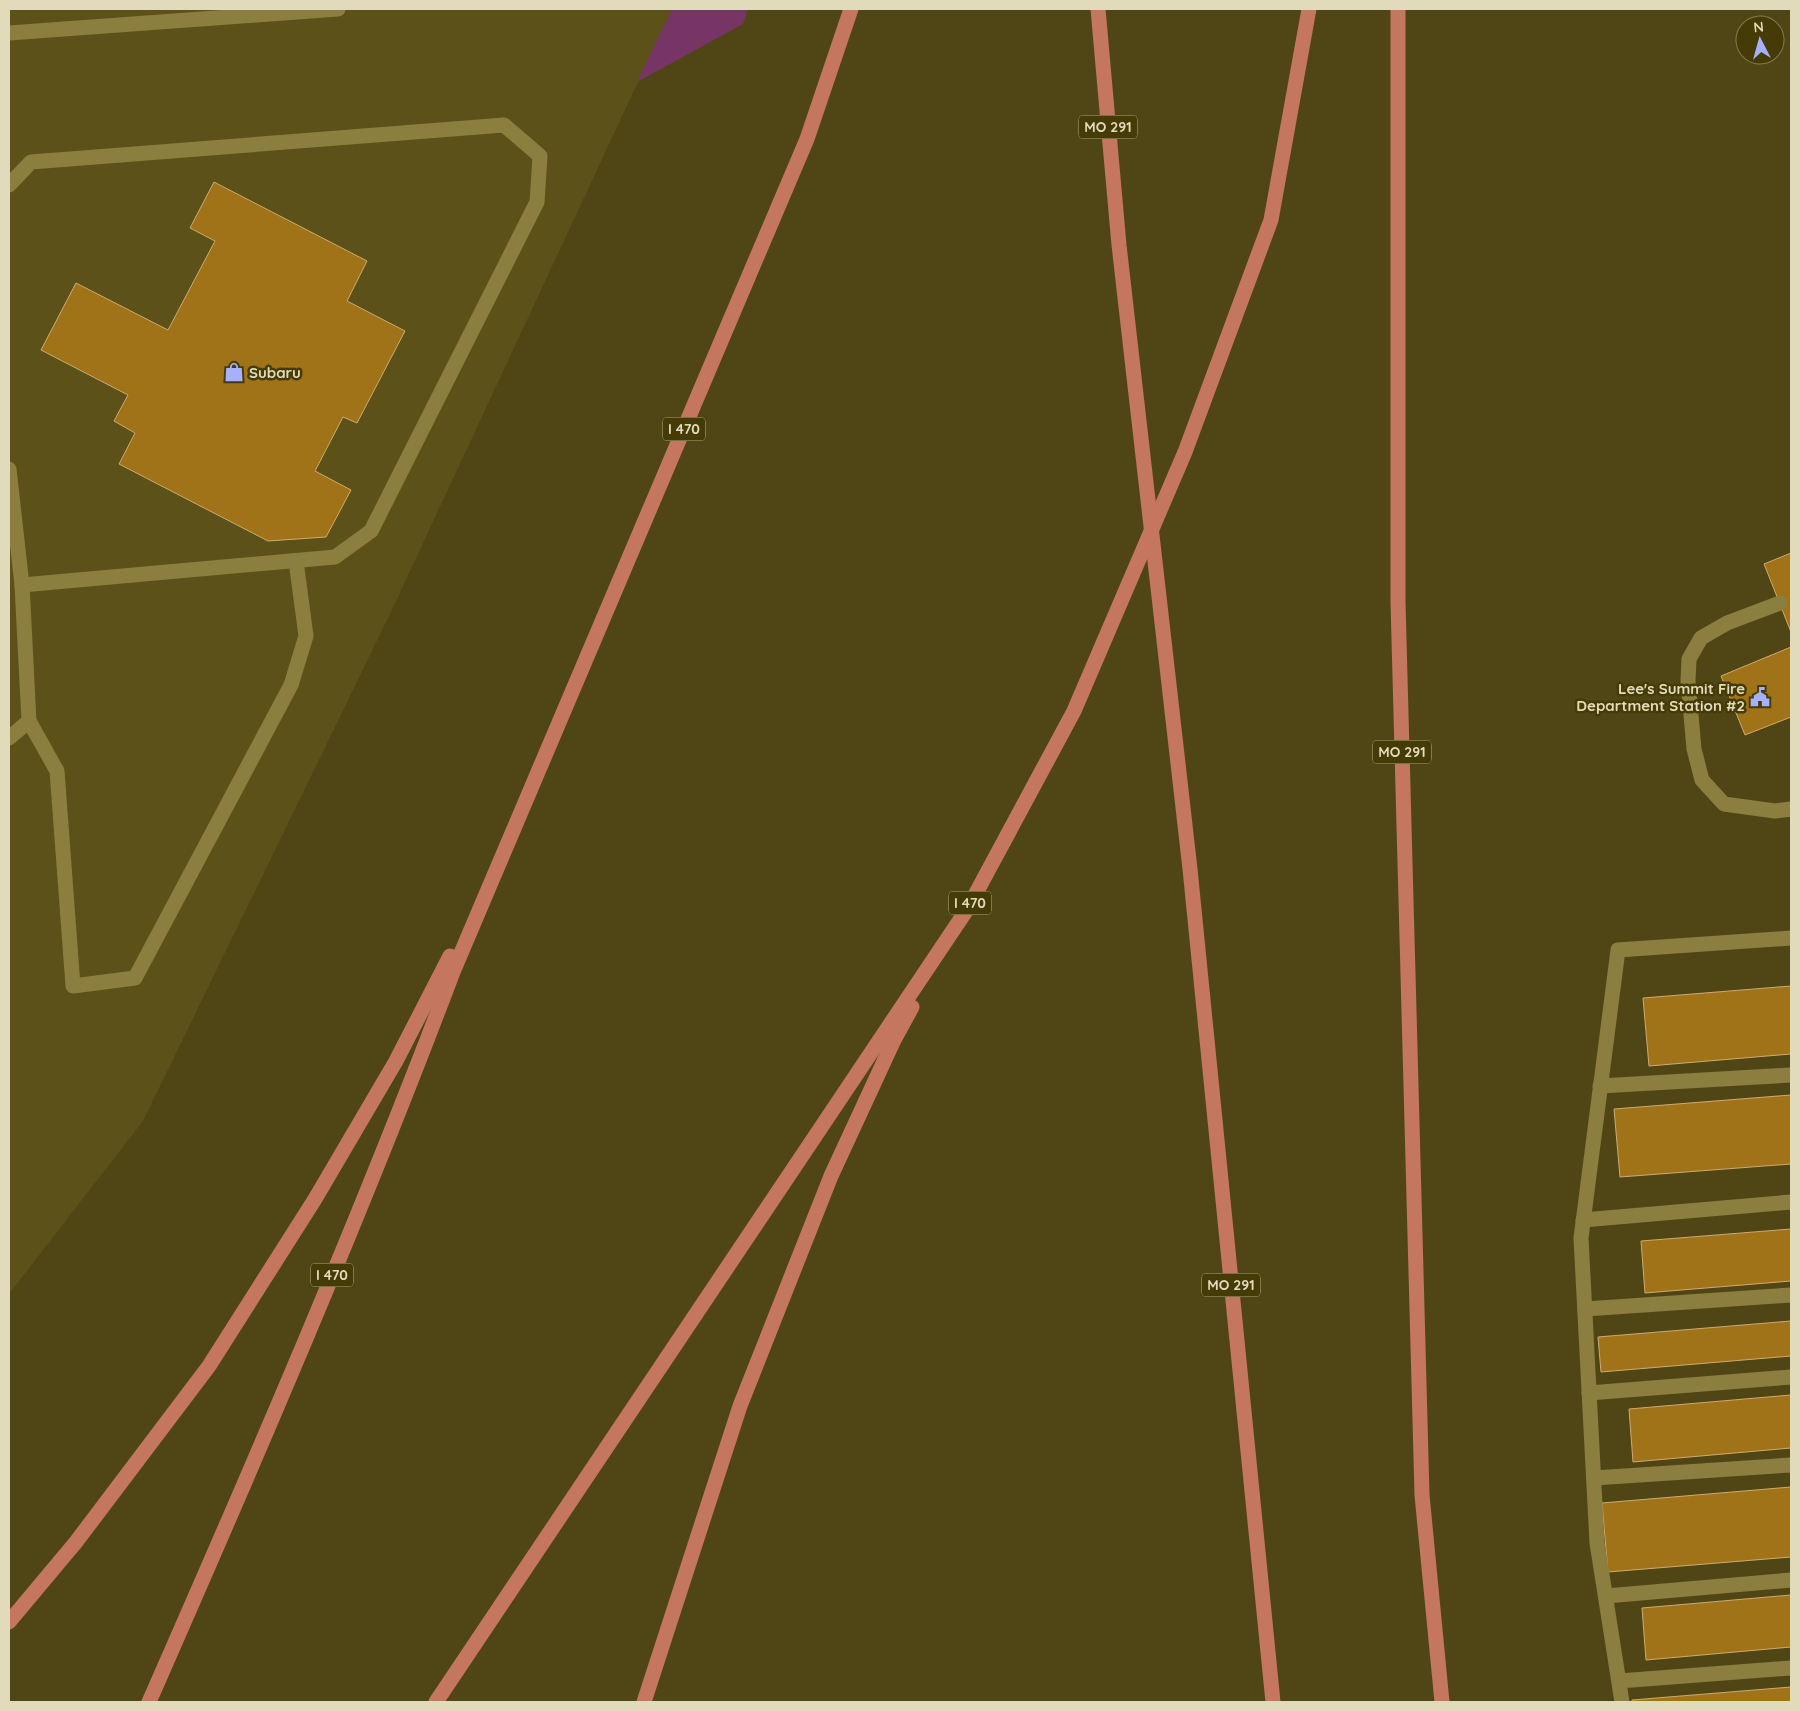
<svg xmlns="http://www.w3.org/2000/svg" width="1800" height="1711" viewBox="0 0 1800 1711" font-family="Quicksand,sans-serif">
<style>
.built{fill:#5c5118}
.green{fill:#773566}
.building{fill:#a17319;stroke:#ceaa71}
.lines{fill:none;stroke-linecap:round;stroke-linejoin:round}
.minor{stroke:#8b7e3f;stroke-width:15}
.highway{stroke:#c4775e;stroke-width:15}
.labels{text-anchor:middle;dominant-baseline:central;stroke-width:5;stroke-linejoin:round;paint-order:stroke}
.shield{fill:#453b07;stroke:#b2ab85;stroke-width:1}
.shield-label{font-size:14px;font-weight:bold;fill:#e1dbbb}
.poi-label{font-size:15px;font-weight:bold;fill:#e1dbbb;stroke:#453b07;text-anchor:start}
</style>
<rect width="100%" height="100%" fill="#504615"/>
<polygon class="built" points="9,9 672,9 390,614 143,1121 9,1294"/>
<polygon class="green" points="672,9 748,9 743,24 637,82"/>
<g class="building">
<polygon points="214,182 367,261 347,301 405,331 357,423 343,417 315,471 351,490 326,537 268,541 119,464 135,433 114,421 128,395 41,350 76,283 168,330 215,241 190,228"/>
<polygon points="1791,553 1791,632 1764,564"/>
<polygon points="1791,647 1791,717 1745,735 1721,676"/>
<polygon points="1791,986 1791,1054 1649,1066 1643,998"/>
<polygon points="1791,1095 1791,1164 1620,1177 1614,1109"/>
<polygon points="1791,1229 1791,1281 1645,1293 1641,1241"/>
<polygon points="1791,1321 1791,1356 1601,1372 1598,1337"/>
<polygon points="1791,1395 1791,1448 1633,1462 1629,1409"/>
<polygon points="1791,1487 1791,1557 1608,1572 1602,1503"/>
<polygon points="1791,1595 1791,1647 1646,1660 1642,1608"/>
<polygon points="1791,1687 1791,1702 1632,1702 1632,1700"/>
</g>
<g class="lines">
<g class="minor">
<polyline points="9,33 338,9"/>
<polyline points="9,185 31,162 504,125 540,156 537,202 371,531 335,557 22,585 9,469"/>
<polyline points="22,585 29,721 57,771 73,986 135,978 291,685 306,636 296,561"/>
<polyline points="1780,603 1727,623 1701,638 1689,659 1688,681 1694,749 1702,780 1724,804 1775,811 1791,809"/>
<polyline points="9,738 29,721"/>
<polyline points="1600,1086 1791,1075"/>
<polyline points="1583,1220 1791,1202"/>
<polyline points="1585,1309 1791,1295"/>
<polyline points="1589,1393 1791,1377"/>
<polyline points="1594,1478 1791,1465"/>
<polyline points="1606,1596 1791,1580"/>
<polyline points="1619,1681 1791,1668"/>
<polyline points="1622,1702 1597,1543 1581,1238 1618,950 1791,938"/>
</g>
<g class="highway">
<polyline points="1098,9 1119,245 1190,869 1273,1702"/>
<polyline points="1398,9 1398,602 1422,1495 1442,1702"/>
<polyline points="9,1622 76,1542 209,1366 315,1199 396,1061 450,956"/>
<path d="M149 1702C255 1461 360 1218 453 972L807 139 851 9"/>
<polyline points="436,1702 968,908 1074,711 1185,452 1271,220 1309,9"/>
<polyline points="644,1702 740,1406 831,1176 893,1042 912,1007"/>
</g>
</g>
<defs>
<symbol id="shop-bare" viewBox="-9 -9 18 18"><path d="M-5-2.5h2.3a2.7 3.5 0 0 1 5.4 0H5L5.5 6h-11ZM-1.5-2.5h3a1.5 2.3 0 0 0-3 0Z" fill="#a7b0fc" stroke="#453b07" stroke-width="2.5" paint-order="stroke"/></symbol>
<symbol id="civic-bare" viewBox="-9 -9 18 18"><path d="M-.6-6.5H3V-4.5H.6V-3L4-1V1h2V6H-6V1h2V-1L-.6-3ZM-1.2 2.5V6h2.4V2.5Z" fill="#a7b0fc" stroke="#453b07" stroke-width="2.5" paint-order="stroke"/></symbol>
</defs>
<g fill-rule="evenodd">
<use href="#shop-bare" x="220" y="358" width="28" height="28"/>
<use href="#civic-bare" x="1746" y="683" width="28" height="28"/>
</g>
<g class="labels">
<g class="shield">
<rect x="1079" y="115.5" width="58" height="23" rx="4"/>
<rect x="663" y="417.5" width="42" height="23" rx="4"/>
<rect x="1373" y="740.5" width="58" height="23" rx="4"/>
<rect x="949" y="891.5" width="42" height="23" rx="4"/>
<rect x="311" y="1263.5" width="42" height="23" rx="4"/>
<rect x="1202" y="1273.5" width="58" height="23" rx="4"/>
</g>
<g class="shield-label">
<text x="1108" y="127">MO 291</text>
<text x="684" y="429">I 470</text>
<text x="1402" y="752">MO 291</text>
<text x="970" y="903">I 470</text>
<text x="332" y="1275">I 470</text>
<text x="1231" y="1285">MO 291</text>
</g>
<g class="poi-label">
<text x="249" y="372">Subaru</text>
<text x="1745" y="688" text-anchor="end">Lee's Summit Fire<tspan x="1745" dy="17">Department Station #2</tspan></text>
</g>
</g>
<rect width="1800" height="1711" fill="none" stroke="#e1dbbb" stroke-width="20"/>
<g transform="translate(1760 40) rotate(354)"><circle r="24" fill="#453b07" stroke="#837b4f"/>
<path d="M0-4L9 19L0 12L-9 19Z" fill="#a7b0fc"/>
<text y="-8" font-size="14" font-weight="bold" text-anchor="middle" fill="#e1dbbb">N</text>
</g>
</svg>
